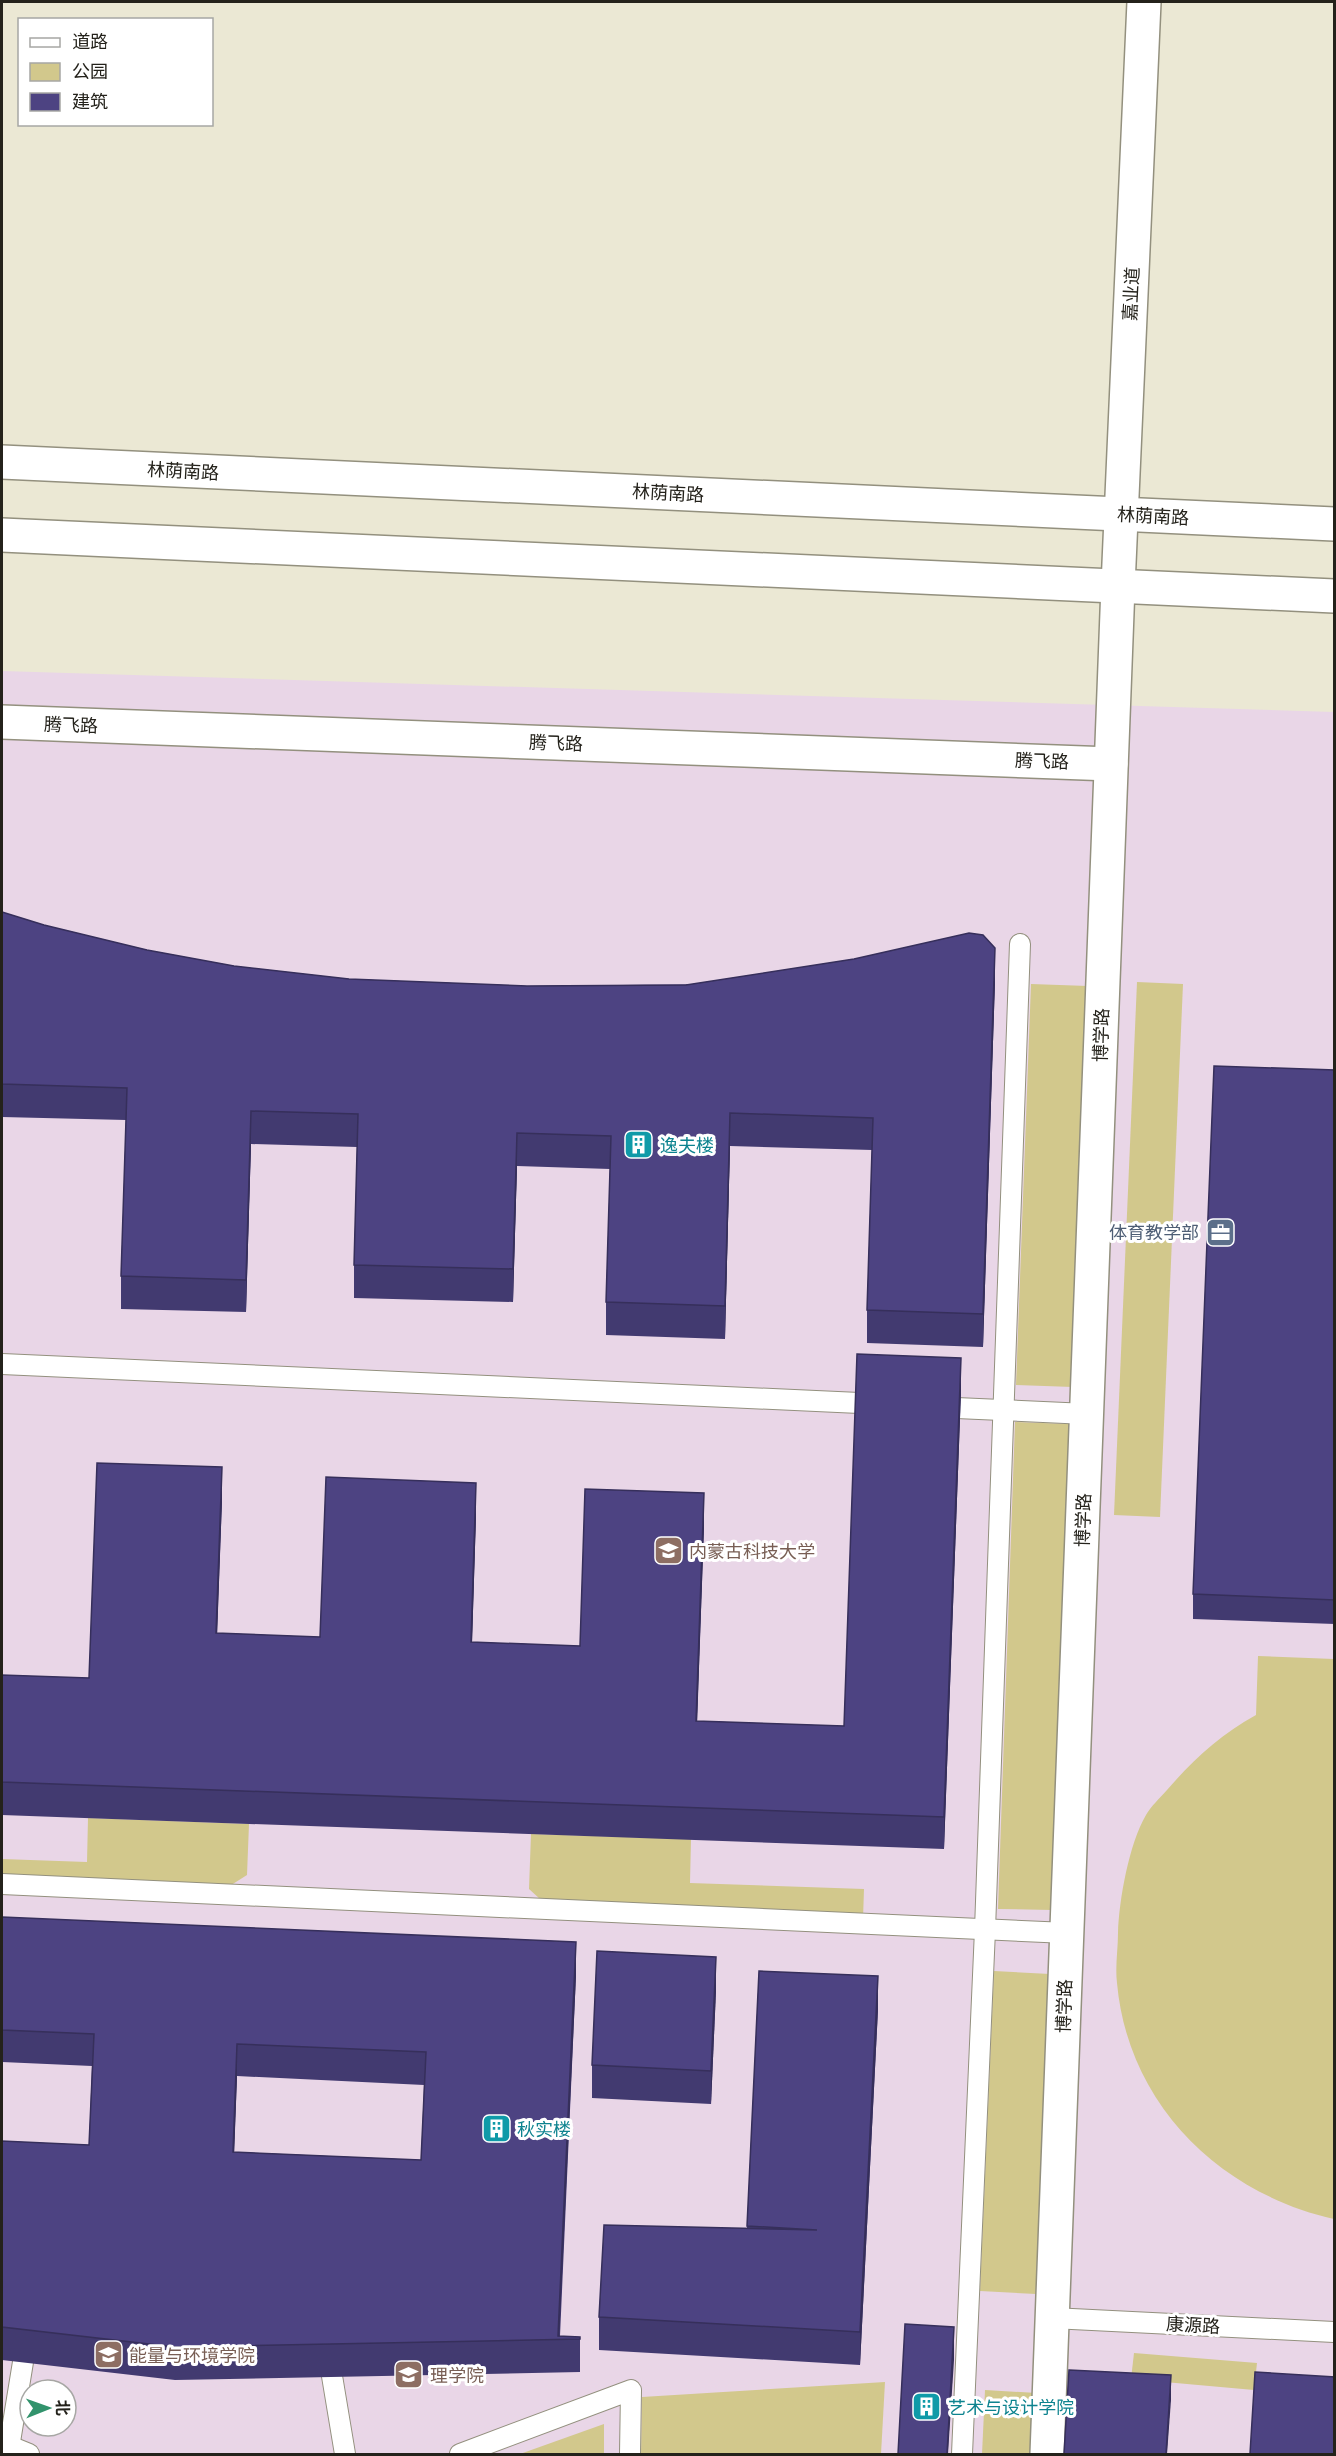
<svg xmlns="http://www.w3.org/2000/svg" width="1336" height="2456" viewBox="0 0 1336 2456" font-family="Poppins,'Noto Sans SC',sans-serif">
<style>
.education{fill:#e9d6e7;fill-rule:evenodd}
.green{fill:#d2c88c}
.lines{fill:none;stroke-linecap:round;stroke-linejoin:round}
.service-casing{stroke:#93907e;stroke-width:22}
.minor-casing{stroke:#93907e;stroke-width:36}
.secondary-casing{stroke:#93907e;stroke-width:36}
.service{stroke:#fff;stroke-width:20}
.minor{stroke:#fff;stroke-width:33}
.secondary{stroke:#fff;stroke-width:33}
.wall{fill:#423a70;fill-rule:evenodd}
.shaded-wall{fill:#362f5b}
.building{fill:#4d4382;stroke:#362f5b;stroke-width:1.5;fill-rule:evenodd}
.labels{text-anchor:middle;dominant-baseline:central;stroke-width:6;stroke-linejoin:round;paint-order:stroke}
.street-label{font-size:18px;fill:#24221b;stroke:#fff}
.culture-label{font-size:18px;fill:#0d838f;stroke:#fff;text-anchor:start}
.service-label{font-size:18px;fill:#4e5e75;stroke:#fff;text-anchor:end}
.education-label{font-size:18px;fill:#785e54;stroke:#fff;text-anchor:start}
</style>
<rect width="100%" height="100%" fill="#ebe8d4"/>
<path class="education" d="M2 671 1334 712V2454H2ZM30 2390H66V2426H30Z"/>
<g class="green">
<polygon points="1137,982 1183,984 1160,1517 1114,1515"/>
<polygon points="1031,984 1088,986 1073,1387 1016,1385"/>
<polygon points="1015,1422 1069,1424 1052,1910 998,1909"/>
<path d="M1258 1656 1334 1659V2219C1219 2193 1128 2104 1117 1983 1115 1967 1118 1949 1118 1933 1119 1900 1129 1844 1146 1815 1151 1806 1160 1798 1167 1790 1193 1760 1220 1735 1256 1715Z"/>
<polygon points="88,1818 249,1824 247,1875 228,1887 2,1875 2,1859 87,1862"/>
<polygon points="531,1834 691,1839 690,1883 864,1889 863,1919 551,1909 529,1889"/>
<polygon points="994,1971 1050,1974 1036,2294 980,2291"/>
<polygon points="1134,2353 1257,2363 1254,2390 1131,2379"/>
<polygon points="885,2382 881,2454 641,2454 642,2397"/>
<polygon points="985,2390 1037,2393 1034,2454 982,2454"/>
<polygon points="604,2424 604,2454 520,2454"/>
</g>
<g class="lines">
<defs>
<g id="service">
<polyline points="2,1364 881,1404"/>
<polyline points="934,1407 1087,1414"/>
<polyline points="2,1884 1067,1933"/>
<polyline points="1052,2318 1334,2332"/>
<polyline points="332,2376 345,2454"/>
<polyline points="2,2443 29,2454"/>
<polyline points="8,2454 23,2362"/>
<polyline points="460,2454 631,2390 630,2454"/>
<polyline points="962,2454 985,1930 1020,944"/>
</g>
<g id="minor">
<polyline points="2,722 1111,764"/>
<polyline points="1047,2454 1118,586 1144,2"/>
</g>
<g id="secondary">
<polyline points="2,462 1334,524"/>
<polyline points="2,535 1334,596"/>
</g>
</defs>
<use href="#service" class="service-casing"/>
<use href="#minor" class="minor-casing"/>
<use href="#secondary" class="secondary-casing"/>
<use href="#service" class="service"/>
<use href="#minor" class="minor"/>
<use href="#secondary" class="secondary"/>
</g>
<g class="wall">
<polygon points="2,912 44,925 147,950 234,966 349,979 527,986 995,981 983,1347 867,1343 867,1310 872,1150 730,1146 725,1339 606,1335 606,1302 610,1169 517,1166 513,1302 354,1298 354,1265 357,1147 251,1144 246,1312 121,1309 121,1276 126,1120 2,1117"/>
<polygon points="1335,1070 1335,1624 1193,1619 1193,1594"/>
<polygon points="961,1391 944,1849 2,1815 2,1675 89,1678 222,1500 217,1633 320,1637 476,1515 472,1642 580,1646 704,1526 697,1721 844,1726"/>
<path d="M2 1917 576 1975 560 2336 580 2337V2372L175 2380 2 2360V2141L89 2145 92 2066 2 2062ZM237 2076 424 2085 421 2160 234 2152Z"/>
<polygon points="759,1971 878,2009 860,2365 599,2350 599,2317 747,2228"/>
<polygon points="716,1990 711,2104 592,2098 592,2065"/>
</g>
<g class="shaded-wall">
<polygon points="995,948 995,981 983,1347 983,1314"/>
<polygon points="251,1111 251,1144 246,1312 246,1280"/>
<polygon points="730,1113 730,1146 725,1339 725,1306"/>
<polygon points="517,1133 517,1166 513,1302 513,1269"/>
<polygon points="961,1358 961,1391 944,1849 944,1817"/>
<polygon points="222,1467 222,1500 216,1666 216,1633"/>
<polygon points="476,1483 476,1515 471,1675 471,1642"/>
<polygon points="704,1493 704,1526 696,1754 696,1721"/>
<polygon points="576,1942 576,1975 559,2340 558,2340"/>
<polygon points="716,1957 716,1990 711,2104 711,2071"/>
<polygon points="878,1976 878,2009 860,2365 860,2332"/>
<polygon points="237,2044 237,2076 233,2185 233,2152"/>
<polygon points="954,2327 954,2360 948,2454 947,2454"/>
<polygon points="1171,2375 1171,2400 1167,2454 1166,2454"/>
</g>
<g class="building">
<polygon points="2,912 44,925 147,950 234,966 349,979 527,986 686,985 854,959 969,933 983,935 995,948 983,1314 867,1310 873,1118 730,1113 725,1306 606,1302 611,1136 517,1133 513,1269 354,1265 358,1114 251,1111 246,1280 121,1276 127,1088 2,1084"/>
<polygon points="1214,1066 1335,1070 1335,1600 1193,1594"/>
<polygon points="857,1354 961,1358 944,1817 2,1782 2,1675 89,1678 97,1463 222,1467 216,1633 320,1637 326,1477 476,1483 471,1642 580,1646 585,1489 704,1493 696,1721 844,1726"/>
<path d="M2 1917 576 1942 558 2336 580 2337V2339L175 2347 2 2327V2141L89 2145 94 2034 2 2030ZM237 2044 426 2052 421 2160 233 2152Z"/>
<polygon points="597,1951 716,1957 711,2071 592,2065"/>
<polygon points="759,1971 878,1976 860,2332 599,2317 604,2225 817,2230 747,2226"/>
<polygon points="905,2324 954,2327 947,2454 898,2454"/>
<polygon points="1069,2370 1171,2375 1166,2454 1064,2454"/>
<polygon points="1255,2372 1335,2377 1335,2454 1250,2454"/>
</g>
<defs>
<symbol id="building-square" viewBox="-11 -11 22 22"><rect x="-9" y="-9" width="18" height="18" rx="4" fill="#0f9aa8" stroke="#fff"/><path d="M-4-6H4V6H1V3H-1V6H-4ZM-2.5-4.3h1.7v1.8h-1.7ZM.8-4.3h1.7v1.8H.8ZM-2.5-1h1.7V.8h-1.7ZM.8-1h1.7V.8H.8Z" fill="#fff"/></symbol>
<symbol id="office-square" viewBox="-11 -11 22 22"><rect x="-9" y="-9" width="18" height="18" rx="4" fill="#5c6f8a" stroke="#fff"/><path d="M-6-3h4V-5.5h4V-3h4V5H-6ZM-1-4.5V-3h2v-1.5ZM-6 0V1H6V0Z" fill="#fff"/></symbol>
<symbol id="university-square" viewBox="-11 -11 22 22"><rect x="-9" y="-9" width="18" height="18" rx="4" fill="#8d6e63" stroke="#fff"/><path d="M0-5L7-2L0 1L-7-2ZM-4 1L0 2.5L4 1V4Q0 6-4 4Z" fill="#fff"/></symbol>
</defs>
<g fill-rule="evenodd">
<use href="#building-square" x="622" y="1128" width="33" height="33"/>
<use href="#office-square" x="1204" y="1216" width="33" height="33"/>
<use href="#university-square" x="652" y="1534" width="33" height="33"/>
<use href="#building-square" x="480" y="2112" width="33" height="33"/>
<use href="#university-square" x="92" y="2338" width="33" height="33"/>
<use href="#university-square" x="392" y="2358" width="33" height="33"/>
<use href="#building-square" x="910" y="2390" width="33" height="33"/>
</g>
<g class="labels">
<g class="street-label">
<text transform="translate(1131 294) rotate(-87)">嘉业道</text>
<text transform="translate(183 471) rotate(3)">林荫南路</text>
<text transform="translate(668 493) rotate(3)">林荫南路</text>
<text transform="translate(1153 516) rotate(3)">林荫南路</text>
<text transform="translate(71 725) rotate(2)">腾飞路</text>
<text transform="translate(556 743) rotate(2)">腾飞路</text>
<text transform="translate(1042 761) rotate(2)">腾飞路</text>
<text transform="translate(1101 1035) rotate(-88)">博学路</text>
<text transform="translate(1083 1520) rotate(-88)">博学路</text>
<text transform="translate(1064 2006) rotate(-88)">博学路</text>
<text transform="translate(1193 2325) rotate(3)">康源路</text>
</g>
<g class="culture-label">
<text x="660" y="1145">逸夫楼</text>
<text x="517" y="2129">秋实楼</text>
<text x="948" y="2407">艺术与设计学院</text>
</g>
<g class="service-label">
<text x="1199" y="1232">体育教学部</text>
</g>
<g class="education-label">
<text x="689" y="1551">内蒙古科技大学</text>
<text x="129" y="2355">能量与环境学院</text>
<text x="430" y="2375">理学院</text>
</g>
</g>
<rect width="1336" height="2456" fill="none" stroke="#24221b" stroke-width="6"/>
<rect x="18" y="18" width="195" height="108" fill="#ffffff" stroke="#a7a7a4" stroke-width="1.5"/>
<rect x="30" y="38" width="30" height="9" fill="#ffffff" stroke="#a7a7a4" stroke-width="1.5"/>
<text x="72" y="48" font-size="18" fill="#24221b">道路</text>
<rect x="30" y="63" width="30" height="18" fill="#d2c88c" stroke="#a7a7a4" stroke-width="1.5"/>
<text x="72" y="78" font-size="18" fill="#24221b">公园</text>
<rect x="30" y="93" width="30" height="18" fill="#4d4382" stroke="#a7a7a4" stroke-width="1.5"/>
<text x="72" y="108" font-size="18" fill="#24221b">建筑</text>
<g transform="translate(48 2408) rotate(89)"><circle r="28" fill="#ffffff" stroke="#a7a7a4" stroke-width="1.5"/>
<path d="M0-4.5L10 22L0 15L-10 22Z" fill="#32936c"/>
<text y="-9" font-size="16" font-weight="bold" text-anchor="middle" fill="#24221b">北</text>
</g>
</svg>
